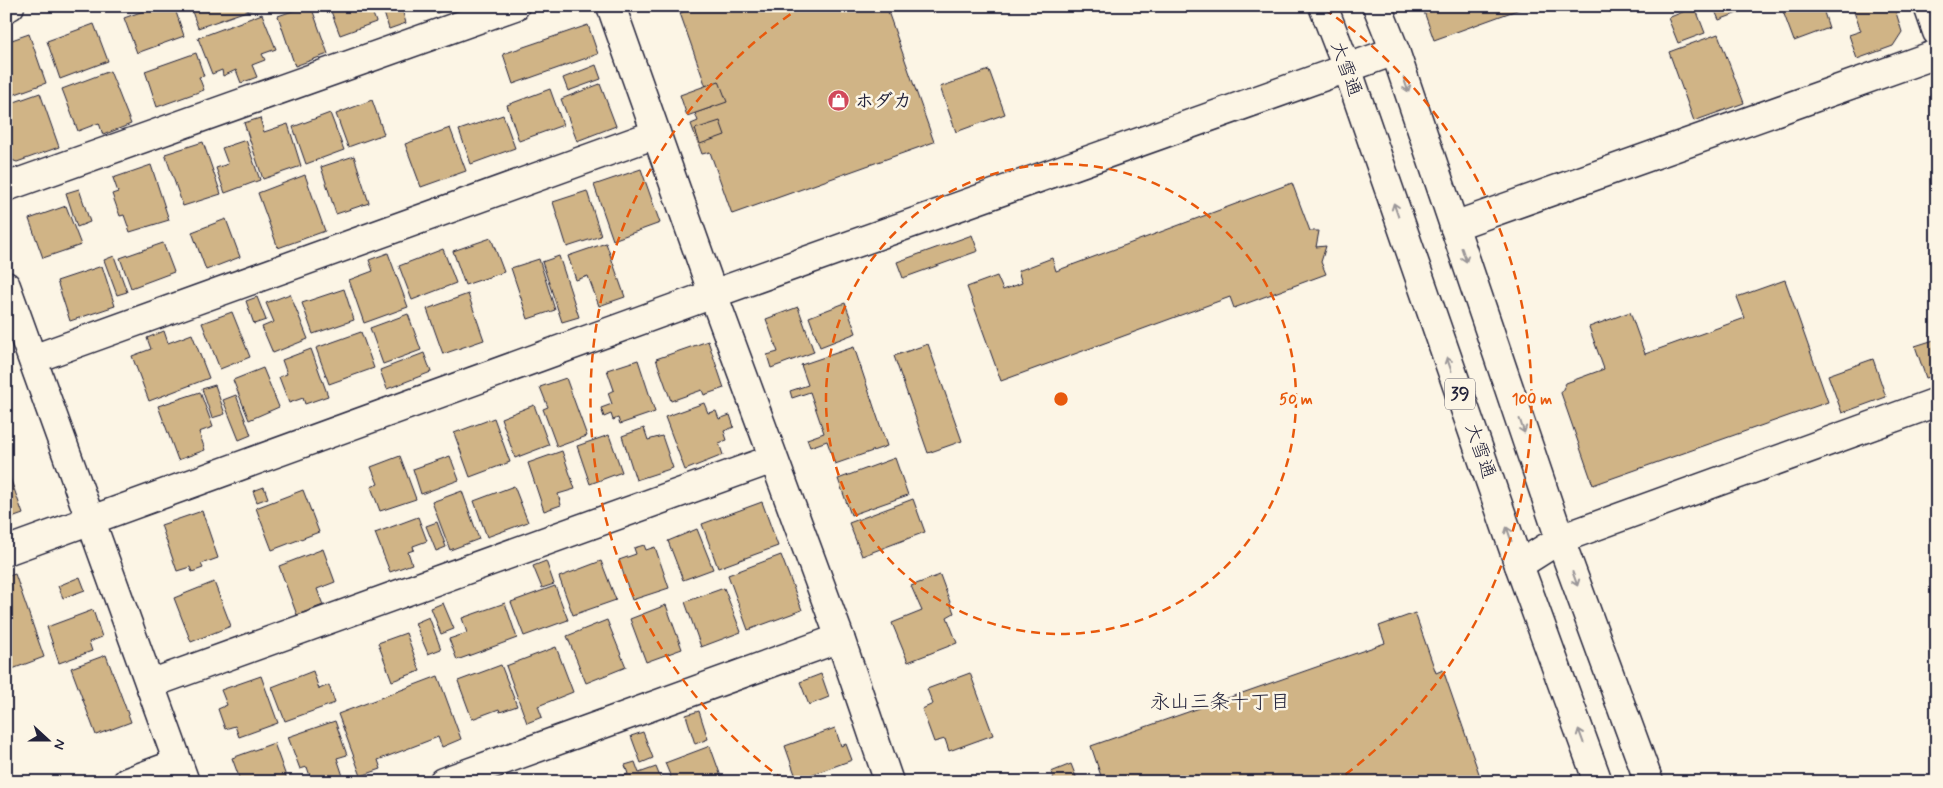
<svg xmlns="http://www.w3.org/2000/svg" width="1943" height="788" viewBox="0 0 1943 788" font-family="Mynerve,'Klee One',sans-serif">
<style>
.building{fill:#d0b486;stroke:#22223b}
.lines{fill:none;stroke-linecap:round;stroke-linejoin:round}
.street-casing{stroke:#22223b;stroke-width:31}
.highway-casing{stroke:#22223b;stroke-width:31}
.street{stroke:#fcf5e5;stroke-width:28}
.highway{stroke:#fcf5e5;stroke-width:28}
.oneway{stroke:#9a9698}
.ring{fill:none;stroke:#e8590c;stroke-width:2.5;stroke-dasharray:9 6}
.labels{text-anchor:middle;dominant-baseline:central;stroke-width:5;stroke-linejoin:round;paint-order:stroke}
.shield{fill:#fcf5e5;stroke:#63616e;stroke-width:1}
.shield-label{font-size:18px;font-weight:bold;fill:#22223b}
.street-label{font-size:19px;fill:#22223b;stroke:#fcf5e5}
.poi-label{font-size:19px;font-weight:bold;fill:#22223b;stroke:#fcf5e5;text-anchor:start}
.neighbourhood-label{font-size:20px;fill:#22223b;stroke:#fcf5e5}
.centre{fill:#e8590c;stroke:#fcf5e5;stroke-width:2.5}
.ring-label{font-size:15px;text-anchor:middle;font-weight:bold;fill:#e8590c;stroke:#fcf5e5;stroke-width:5;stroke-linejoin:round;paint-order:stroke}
</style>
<rect width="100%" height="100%" fill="#fcf5e5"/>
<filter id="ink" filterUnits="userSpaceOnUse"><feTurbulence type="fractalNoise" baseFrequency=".02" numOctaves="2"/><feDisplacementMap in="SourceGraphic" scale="10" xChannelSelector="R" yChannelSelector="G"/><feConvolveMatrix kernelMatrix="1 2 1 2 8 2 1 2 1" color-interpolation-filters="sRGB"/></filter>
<g filter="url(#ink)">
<g class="building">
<polygon points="157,6 174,6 184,36 137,53 124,18"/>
<polygon points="190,6 251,6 252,9 198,28"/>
<polygon points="307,6 311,6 328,54 295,66 278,16"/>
<polygon points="329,6 370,6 376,22 340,35"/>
<polygon points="382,6 401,6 406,23 389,29"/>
<polygon points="435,6 452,6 452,7 437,13"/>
<polygon points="698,6 886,6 934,142 732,214 710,152 702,154 691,124 698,121 695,113 713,107 680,13"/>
<polygon points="1422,6 1528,6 1434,40"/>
<polygon points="1713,6 1756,6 1719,20"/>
<polygon points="1781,6 1822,6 1829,28 1794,41"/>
<polygon points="1860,6 1894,6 1902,32 1893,46 1857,59 1849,35 1861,31 1853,9"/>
<polygon points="1695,7 1705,33 1678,43 1668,18"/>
<polygon points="262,14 276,49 262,54 265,60 252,65 257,77 241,83 236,70 223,76 222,70 212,74 198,38"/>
<polygon points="94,24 108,61 60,79 47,41"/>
<polygon points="588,25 598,54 513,84 503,54"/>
<polygon points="29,34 46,83 10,96 6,84 6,42"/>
<polygon points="1718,34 1744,103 1694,121 1669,52"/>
<polygon points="196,53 204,76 199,77 204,90 157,107 145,71"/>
<polygon points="596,65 601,79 568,91 563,78"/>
<polygon points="989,70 1005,114 956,132 940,87"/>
<polygon points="110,71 131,124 103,135 99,123 78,131 62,89"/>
<polygon points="719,81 727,102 687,116 680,95"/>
<polygon points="600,84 616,126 577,141 561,99"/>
<polygon points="550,89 563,125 519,141 507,105"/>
<polygon points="40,93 59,147 17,162 6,158 6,105"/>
<polygon points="372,100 384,134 348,147 336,114"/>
<polygon points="330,113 344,150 306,164 293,127"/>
<polygon points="503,115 515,148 471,164 459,130"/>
<polygon points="260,118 264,132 288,124 301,166 263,179 244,123"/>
<polygon points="720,121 725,135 700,144 695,129"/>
<polygon points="450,128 466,171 421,187 405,144"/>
<polygon points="246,140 260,180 225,193 216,168 228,164 222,148"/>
<polygon points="203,142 221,194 183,206 165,154"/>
<polygon points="354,156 369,203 336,214 321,167"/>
<polygon points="151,165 169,220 130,232 124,215 120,216 112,194 118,192 113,178"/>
<polygon points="641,169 660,223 613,240 594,185"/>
<polygon points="305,175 325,231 278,248 258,193"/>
<polygon points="1292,183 1310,231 1319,231 1316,247 1326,246 1321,262 1326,274 1234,308 1230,297 1001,381 967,287 997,276 1003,290 1022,283 1018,271 1052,258 1056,271"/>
<polygon points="79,189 90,222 77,227 66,193"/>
<polygon points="587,191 601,236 567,247 553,202"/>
<polygon points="66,206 81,245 43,258 29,219"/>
<polygon points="226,219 240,257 206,270 192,232"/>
<polygon points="972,235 978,251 903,278 897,262"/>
<polygon points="491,238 504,272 465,285 453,251"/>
<polygon points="163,243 174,272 131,288 120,258"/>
<polygon points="606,243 625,297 599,306 588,276 576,280 568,256"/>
<polygon points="443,249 456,283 412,300 399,266"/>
<polygon points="388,253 408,307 364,323 349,280 373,271 369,260"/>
<polygon points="114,256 127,292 117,295 104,260"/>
<polygon points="559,256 579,317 562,322 542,262"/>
<polygon points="539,259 555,310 528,319 511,268"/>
<polygon points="102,266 115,306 70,321 57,281"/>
<polygon points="1785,280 1828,402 1593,485 1561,393 1566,383 1604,369 1589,327 1630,312 1645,354 1745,318 1737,297"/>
<polygon points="344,289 354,320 313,334 302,303"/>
<polygon points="290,294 308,339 273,353 262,327 274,322 266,303"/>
<polygon points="468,294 484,340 443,354 427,309"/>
<polygon points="257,297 266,320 254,324 246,301"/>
<polygon points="845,303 856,333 820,347 809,317"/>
<polygon points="798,307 814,352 771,368 767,355 778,352 766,319"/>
<polygon points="232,312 250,357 220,369 202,323"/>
<polygon points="408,314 421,350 383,364 370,328"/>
<polygon points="164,331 168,343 192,334 209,378 149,401 132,356 151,349 147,338"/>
<polygon points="361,332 374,368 329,384 316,348"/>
<polygon points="1937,339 1937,375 1926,378 1915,346"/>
<polygon points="708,341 724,388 704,395 702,390 671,401 656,359"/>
<polygon points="928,344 962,441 928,453 894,356"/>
<polygon points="854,347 887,446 835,464 827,441 810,447 807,439 824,433 810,392 792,398 790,391 808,385 801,365"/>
<polygon points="311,349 328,396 305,404 303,398 289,403 279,377 287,374 282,360"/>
<polygon points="424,353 431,372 387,389 380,370"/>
<polygon points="1873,359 1886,397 1842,413 1828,375"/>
<polygon points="638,360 655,412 620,424 618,418 613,420 611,414 604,417 601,408 612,404 608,393 614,390 607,370"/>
<polygon points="263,368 279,407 249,420 233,380"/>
<polygon points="566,378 587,436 557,447 543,409 548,407 540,387"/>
<polygon points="215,385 225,414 212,418 202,389"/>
<polygon points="200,392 213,427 199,432 205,450 178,460 158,406"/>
<polygon points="236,395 251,435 239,440 223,400"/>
<polygon points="704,403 708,413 716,411 719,419 730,415 734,427 724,431 727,440 719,443 723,455 685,470 665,417"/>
<polygon points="534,405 549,445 515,458 501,418"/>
<polygon points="494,418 510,462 470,477 454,433"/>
<polygon points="644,428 648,440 662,436 673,468 636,480 622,436"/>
<polygon points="609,435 622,472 590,484 577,446"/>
<polygon points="562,451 575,489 558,494 561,505 544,511 528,463"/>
<polygon points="400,456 416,499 380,511 371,487 378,484 371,467"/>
<polygon points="450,456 459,480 421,494 413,469"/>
<polygon points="895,458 908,495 851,515 838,479"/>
<polygon points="8,472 23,514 6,520 6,473"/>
<polygon points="514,486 528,522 487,537 474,501"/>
<polygon points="264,487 268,498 257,502 253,491"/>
<polygon points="303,490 319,532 272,550 256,508"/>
<polygon points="462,491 479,539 450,550 432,502"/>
<polygon points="913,499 925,532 862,556 849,523"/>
<polygon points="762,502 778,546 718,568 702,524"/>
<polygon points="202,511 218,558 201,564 203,568 192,572 190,567 177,571 161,525"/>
<polygon points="418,517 427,541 413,546 414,550 408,552 412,564 390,572 375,533"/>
<polygon points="437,522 446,547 436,551 426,526"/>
<polygon points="697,529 713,569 683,580 668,541"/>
<polygon points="644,545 646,550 655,547 669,588 632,600 619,560 636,554 634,548"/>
<polygon points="323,549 335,582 317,589 323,605 297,615 279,566"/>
<polygon points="781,555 802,610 748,630 728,575"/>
<polygon points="546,561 554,584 542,588 533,566"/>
<polygon points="601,561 616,600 573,615 559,577"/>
<polygon points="15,574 44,657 7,671 6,577"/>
<polygon points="940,575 954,613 947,617 957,643 908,662 892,623 922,611 911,586"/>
<polygon points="80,577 85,590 63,598 58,586"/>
<polygon points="214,582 231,626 191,642 174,598"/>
<polygon points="555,586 568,620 524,636 511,602"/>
<polygon points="724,588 741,632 701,647 685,602"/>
<polygon points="443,603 454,629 441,634 431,608"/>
<polygon points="505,603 517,638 457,660 449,639 467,633 462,618"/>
<polygon points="666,605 682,649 646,662 630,619"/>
<polygon points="93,610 102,637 89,642 92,651 59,663 47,627"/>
<polygon points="1415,613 1436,673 1443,670 1482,782 1103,782 1091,746 1385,643 1379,626"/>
<polygon points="429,617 441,649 428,654 415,623"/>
<polygon points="607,620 626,667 586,683 567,636"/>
<polygon points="406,633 420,671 392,681 378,643"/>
<polygon points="556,647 573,692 538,706 542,717 527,723 506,666"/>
<polygon points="106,655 131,722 96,735 71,668"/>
<polygon points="501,665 517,706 500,712 499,709 472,719 458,681"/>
<polygon points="313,671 319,689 329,685 335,703 285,721 272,687"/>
<polygon points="970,673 993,735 949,751 945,739 934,742 922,709 933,704 927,689"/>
<polygon points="821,674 829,697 809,705 800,682"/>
<polygon points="261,676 278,723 239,737 235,726 225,729 218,709 227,705 221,690"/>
<polygon points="438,676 461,739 442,747 438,737 378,760 381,769 361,776 338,714"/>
<polygon points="699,711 708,739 695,744 686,715"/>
<polygon points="335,721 347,755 337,758 345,782 312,782 307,767 300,769 288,737"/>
<polygon points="835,728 841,746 846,744 852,760 797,780 785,746"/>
<polygon points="643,732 653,758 641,763 631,736"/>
<polygon points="274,743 288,782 234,782 233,780 239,777 232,758"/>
<polygon points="710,746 723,782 673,782 665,763"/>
<polygon points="635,762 639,773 656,767 662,782 611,782 628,774 625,765"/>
<polygon points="1071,764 1078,782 1055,782 1051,772"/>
</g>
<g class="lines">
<defs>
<g id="street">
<polyline points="611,6 713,294 840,638 889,782"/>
<polyline points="1928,6 1937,32"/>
<polyline points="6,8 10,6"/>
<polyline points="6,187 515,6"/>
<polyline points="1454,226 1937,54"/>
<polyline points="6,286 185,782"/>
<polyline points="33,359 656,134"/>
<polyline points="6,551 713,294 1395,51"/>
<polyline points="1519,565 1560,539 1937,402"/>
<polyline points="150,684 773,459"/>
<polyline points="127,782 178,763"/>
<polyline points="443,782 840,638"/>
</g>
<g id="highway">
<polyline points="1323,6 1347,68 1519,565 1598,782"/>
<polyline points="1377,6 1395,51 1560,539 1649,782"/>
</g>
</defs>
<use href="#street" class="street-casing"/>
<use href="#highway" class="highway-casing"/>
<use href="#street" class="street"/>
<use href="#highway" class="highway"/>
</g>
<defs><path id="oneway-shaft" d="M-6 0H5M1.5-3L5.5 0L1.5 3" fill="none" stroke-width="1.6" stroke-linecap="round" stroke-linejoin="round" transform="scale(1.25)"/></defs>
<g class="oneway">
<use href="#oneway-shaft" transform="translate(1406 85) rotate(71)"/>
<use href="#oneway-shaft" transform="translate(1396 210) rotate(-109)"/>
<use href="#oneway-shaft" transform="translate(1464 255) rotate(71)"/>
<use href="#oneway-shaft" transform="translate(1449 364) rotate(-109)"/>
<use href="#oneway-shaft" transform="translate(1522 426) rotate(71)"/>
<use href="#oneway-shaft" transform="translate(1509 534) rotate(-109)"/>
<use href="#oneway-shaft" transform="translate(1575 579) rotate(70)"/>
<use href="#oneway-shaft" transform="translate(1581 736) rotate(-110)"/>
</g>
</g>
<g class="ring">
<circle cx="1061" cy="399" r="235"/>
<path d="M784 780A471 471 0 0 1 798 9M1324 9A471 471 0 0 1 1338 780"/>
</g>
<defs>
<symbol id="shop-disc" viewBox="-11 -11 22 22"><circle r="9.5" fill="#d1495b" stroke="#fcf5e5"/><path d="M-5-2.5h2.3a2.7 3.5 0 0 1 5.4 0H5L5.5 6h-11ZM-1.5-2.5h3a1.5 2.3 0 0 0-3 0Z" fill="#fff"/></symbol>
</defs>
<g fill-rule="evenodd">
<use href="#shop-disc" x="826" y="88" width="25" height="25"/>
</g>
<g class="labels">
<rect class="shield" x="1445" y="378.5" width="30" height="31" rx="4"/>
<g class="shield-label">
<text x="1460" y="394">39</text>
</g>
<g class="street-label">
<text transform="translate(1346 69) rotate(70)">大雪通</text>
<text transform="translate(1480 451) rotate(71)">大雪通</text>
</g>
<g class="poi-label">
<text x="855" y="101">ホダカ</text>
</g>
<g class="neighbourhood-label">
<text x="1220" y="702">永山三条十丁目</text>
</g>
</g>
<circle cx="1061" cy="399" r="8" class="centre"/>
<g class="ring-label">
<text x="1296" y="404">50 m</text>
<text x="1532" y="404">100 m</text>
</g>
<rect width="1943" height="788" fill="none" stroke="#fcf5e5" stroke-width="25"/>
<rect x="12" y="12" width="1918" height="763" fill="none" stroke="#22223b" stroke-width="2" filter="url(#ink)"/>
<g transform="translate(48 740) rotate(111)" stroke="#fcf5e5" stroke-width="4" paint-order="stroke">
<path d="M0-4L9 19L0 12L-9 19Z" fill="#22223b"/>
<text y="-8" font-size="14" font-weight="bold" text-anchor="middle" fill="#22223b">N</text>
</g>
</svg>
